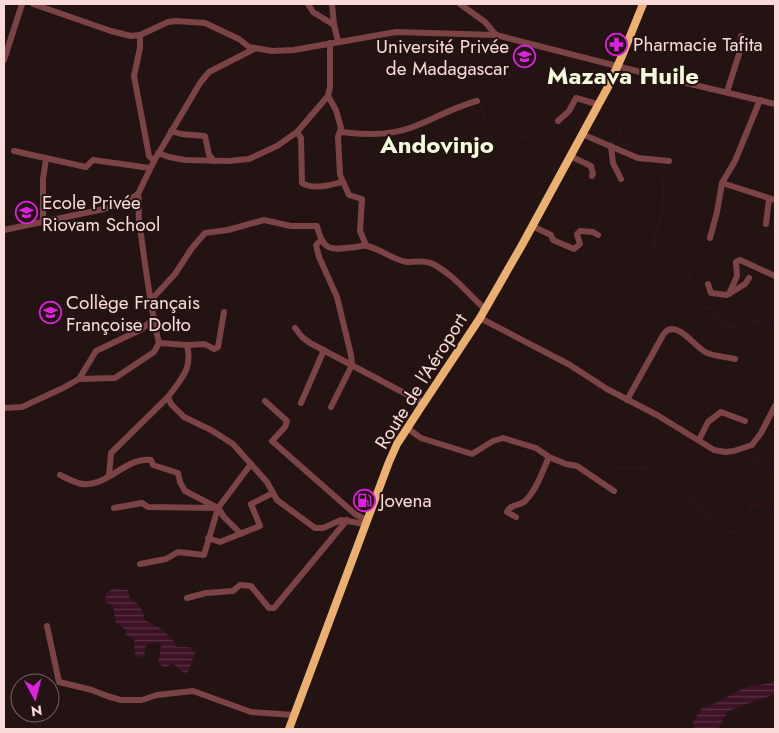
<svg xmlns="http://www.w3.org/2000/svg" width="779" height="733" viewBox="0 0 779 733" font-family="Jost,sans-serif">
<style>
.water{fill:url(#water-rules)}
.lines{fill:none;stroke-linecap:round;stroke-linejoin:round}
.stream{stroke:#3d1126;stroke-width:1}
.minor{stroke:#7c4347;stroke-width:6}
.major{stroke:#ebb06f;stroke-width:8}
.labels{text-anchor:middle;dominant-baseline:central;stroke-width:4;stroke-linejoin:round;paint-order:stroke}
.poi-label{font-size:19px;fill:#fadad9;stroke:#231312;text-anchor:start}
.street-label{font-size:19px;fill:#fadad9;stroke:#231312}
.district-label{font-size:24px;font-weight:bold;fill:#f2fadb;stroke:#231312}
</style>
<defs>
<pattern id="water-rules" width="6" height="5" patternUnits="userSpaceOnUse" patternTransform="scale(1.25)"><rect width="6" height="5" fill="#3d1126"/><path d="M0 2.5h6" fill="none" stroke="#5a3345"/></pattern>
</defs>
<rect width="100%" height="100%" fill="#231312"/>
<g class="water">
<path d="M115 588 128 590 130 598 140 606 146 621C161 627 169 634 177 647H190L195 653 188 672 184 673 172 663 165 668 158 663 161 645 156 642 146 645 144 656 138 658 135 654 134 639 126 635V630L116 623 113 606 105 602 106 593Z"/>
<path d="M775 681V694L728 711 718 729H695L693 722 702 708C718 704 729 695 745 688 754 684 765 686 775 681Z"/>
</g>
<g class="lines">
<g class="stream">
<polyline points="477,10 478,4"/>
<polyline points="586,98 594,99"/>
<polyline points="480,101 485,120 525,138 557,118"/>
<path d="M605 106C613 115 623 123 621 136L651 151 659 159"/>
<path d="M660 163C665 189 665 216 653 240L655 248 664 264H669L689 273C691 282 690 291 692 300L704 308H711L723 324 747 330 755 321 763 322 771 326 775 323"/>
<polyline points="447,378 455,378 554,432 587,456 623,469 643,467 649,469 655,479 659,480 676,492 680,491 683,495 700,506 704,512 723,529 737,533 739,531 750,514 750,506 754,505 775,509"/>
<polyline points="758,462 764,466 775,468"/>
<polyline points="775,462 774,464 775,468"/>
</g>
<g class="minor">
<polyline points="33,4 111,31 131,36 140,35 168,22 176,21 205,23 239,39 249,47 272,51 294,50 396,32 496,35 648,74 775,104"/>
<polyline points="308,4 313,12 334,25"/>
<polyline points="332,4 334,25 338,41"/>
<polyline points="460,4 485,22 496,35"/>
<polyline points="140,35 140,48 134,76 149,156 154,161"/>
<polyline points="4,60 22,4"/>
<polyline points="727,92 739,54 741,36"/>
<polyline points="328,96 336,110 341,128 338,137 340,175 349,195 362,199 360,231 366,245"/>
<polyline points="558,121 569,111 576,98 597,104"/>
<polyline points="171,131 181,134 205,136 209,155 214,161"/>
<path d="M297 132 301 138 302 183C313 190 331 185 342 182"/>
<path d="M341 132C364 135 390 136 413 127 434 119 454 107 477 101"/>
<polyline points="582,134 638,158 669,161"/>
<polyline points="611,146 613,163 621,179"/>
<polyline points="14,151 86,167 93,160 150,168"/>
<polyline points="158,153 169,157 185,160 228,161 249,159 277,146 297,132 328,96 330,87 330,43"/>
<polyline points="570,156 591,166 593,174 592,176"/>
<polyline points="722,183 775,200"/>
<path d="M138 194C140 203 138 212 139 221 145 261 149 302 159 343L187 345C193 369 181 379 168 397L171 404 184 417 211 430 233 444 267 482 277 500 315 528H323L341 520 365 524"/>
<polyline points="43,223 43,179 46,159"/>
<polyline points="766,224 769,199"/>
<polyline points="532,226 551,235 553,240 574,249 580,244 577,234 580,231 593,232 598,235"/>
<polyline points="4,230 104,209 123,203 138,194 154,161 200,83 209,72 254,49"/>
<polyline points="710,238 717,212 722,183 735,161 760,100"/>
<polyline points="321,240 316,245 319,257 337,297 351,355 352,365 331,407"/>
<polyline points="708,284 711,293 727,295 745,284 749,278"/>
<polyline points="729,294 737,276 736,262 740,260 775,276"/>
<path d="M150 301 175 274 192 248 205 233 228 230 264 220 291 226H317C323 252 331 250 356 247 360 246 364 245 367 246 381 249 393 260 407 262 416 262 424 260 433 264 454 275 468 294 485 309"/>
<polyline points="480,318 570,365 607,389 657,415 714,450 725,452 734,451 752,445 761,433 775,406"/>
<polyline points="295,328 302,337 310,343 423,403"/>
<polyline points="187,345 205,344 214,349 218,347 224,312"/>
<polyline points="79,379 115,378 154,352 159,343"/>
<path d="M627 400 663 335C675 316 695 348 707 353 715 356 726 357 735 359"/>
<polyline points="265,401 287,421 285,427 272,441 355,514 366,520"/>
<polyline points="301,403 324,350"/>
<polyline points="4,408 22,407 63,388 79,379 96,351 140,330 153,320"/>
<polyline points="407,428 421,438 472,454 493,441 503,438 536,448 549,457 566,464 577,466 614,491"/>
<polyline points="699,440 708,422 721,412 745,421"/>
<path d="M60 475C66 478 72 481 78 483 105 491 125 456 151 460L153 465 178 473 180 482 185 491 218 508 224 517 241 534"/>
<polyline points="109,476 111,453 168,397"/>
<polyline points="114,508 142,503 148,507 217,508"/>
<path d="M516 517 507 512C511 503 520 507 526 500 537 489 543 470 549 457"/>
<polyline points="208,538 220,542 260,526 251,504 273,493"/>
<polyline points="140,564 166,559 178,552 204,555 218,508 251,464"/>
<polyline points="187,598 206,593 233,591 240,585 251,586 269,608 274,608 347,520"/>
<polyline points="47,626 59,682 92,690 107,696 121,700 142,700 157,695 193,691 251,712 294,715"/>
</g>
<polyline class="major" points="289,729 389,462 397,444 421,407 480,318 522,245 608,87 622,56 643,4"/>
</g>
<defs>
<symbol id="pharmacy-ring" viewBox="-11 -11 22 22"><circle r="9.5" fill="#231312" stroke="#de20df" stroke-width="1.5"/><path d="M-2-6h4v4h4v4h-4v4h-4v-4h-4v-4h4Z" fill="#de20df"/></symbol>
<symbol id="university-ring" viewBox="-11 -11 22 22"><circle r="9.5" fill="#231312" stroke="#de20df" stroke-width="1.5"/><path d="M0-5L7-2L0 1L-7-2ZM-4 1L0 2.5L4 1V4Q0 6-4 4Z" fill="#de20df"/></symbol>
<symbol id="school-ring" viewBox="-11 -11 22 22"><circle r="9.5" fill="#231312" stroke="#de20df" stroke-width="1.5"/><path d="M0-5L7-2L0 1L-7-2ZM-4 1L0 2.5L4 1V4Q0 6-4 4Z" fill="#de20df"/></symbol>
<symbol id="fuel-ring" viewBox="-11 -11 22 22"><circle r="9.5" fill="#231312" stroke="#de20df" stroke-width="1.5"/><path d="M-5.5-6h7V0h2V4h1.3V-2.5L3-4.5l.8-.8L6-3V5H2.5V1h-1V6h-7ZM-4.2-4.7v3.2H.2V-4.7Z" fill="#de20df"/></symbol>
</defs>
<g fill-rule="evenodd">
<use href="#pharmacy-ring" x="604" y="32" width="25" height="25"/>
<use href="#university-ring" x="512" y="44" width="25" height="25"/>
<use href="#school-ring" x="14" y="200" width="25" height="25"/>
<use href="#school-ring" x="38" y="300" width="25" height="25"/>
<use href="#fuel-ring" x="352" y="488" width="25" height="25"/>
</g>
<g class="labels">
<g class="poi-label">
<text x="633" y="44">Pharmacie Tafita</text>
<text x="509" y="46" text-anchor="end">Université Privée<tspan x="509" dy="22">de Madagascar</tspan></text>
<text x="42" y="202">Ecole Privée<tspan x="42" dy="22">Riovam School</tspan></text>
<text x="66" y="302">Collège Français<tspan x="66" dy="22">Françoise Dolto</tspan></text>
<text x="380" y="500">Jovena</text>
</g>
<g class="street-label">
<text transform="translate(421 381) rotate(-58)">Route de l'Aéroport</text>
</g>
<g class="district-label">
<text x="623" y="75">Mazava Huile</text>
<text x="437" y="144">Andovinjo</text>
</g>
</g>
<rect width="779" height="733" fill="none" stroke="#fadad9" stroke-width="10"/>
<g transform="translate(35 698) rotate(173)"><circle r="24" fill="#231312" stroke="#796362"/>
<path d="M0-4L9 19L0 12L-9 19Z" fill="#de20df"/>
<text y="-8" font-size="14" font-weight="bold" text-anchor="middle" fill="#fadad9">N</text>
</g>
</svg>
